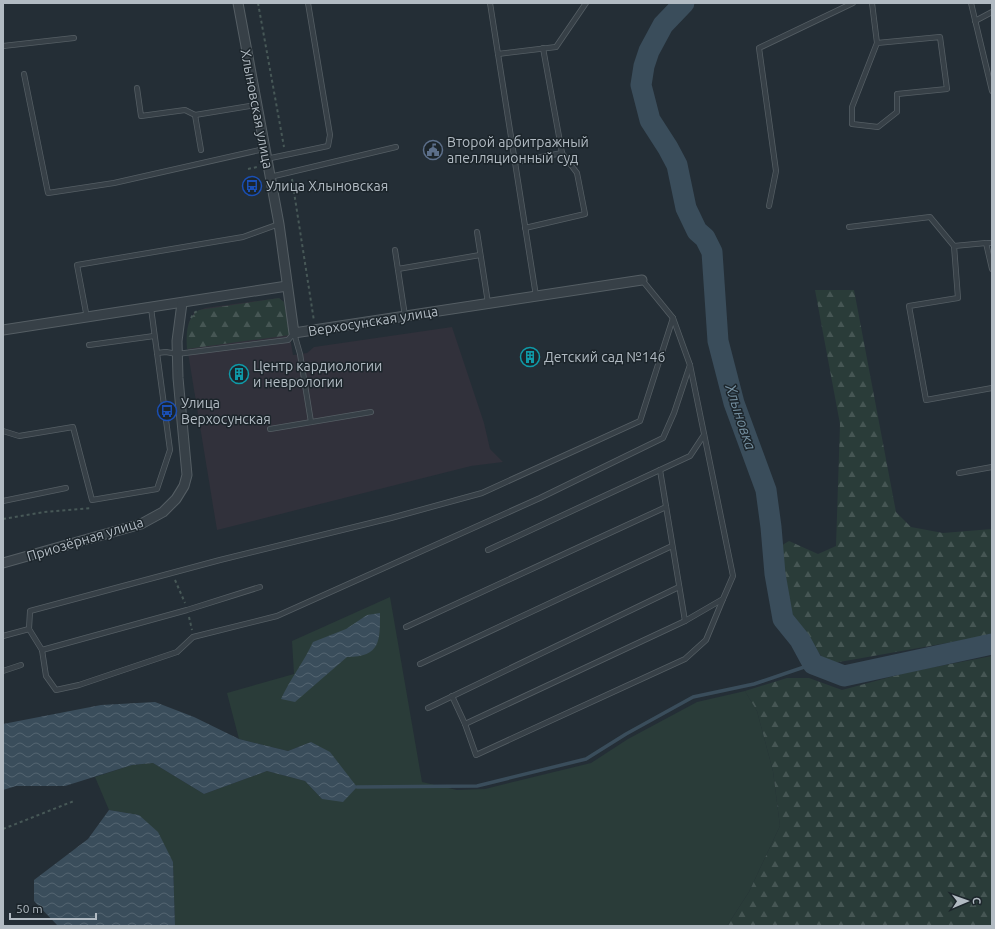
<svg xmlns="http://www.w3.org/2000/svg" width="995" height="929" viewBox="0 0 995 929" font-family="Ubuntu,sans-serif">
<style>
.medical{fill:#31313b}
.green{fill:#2a3c39}
.forest{fill:url(#forest-firs)}
.water{fill:url(#water-waves)}
.lines{fill:none;stroke-linecap:round;stroke-linejoin:round}
.stream{stroke:#3a4d5b;stroke-width:3.5}
.river{stroke:#3a4d5b;stroke-width:21}
.service-casing{stroke:#555e64;stroke-width:6}
.minor-casing{stroke:#555e64;stroke-width:11}
.path{stroke:#475857;stroke-width:2;stroke-dasharray:3 3;stroke-linecap:butt}
.service{stroke:#374047;stroke-width:4.5}
.minor{stroke:#374047;stroke-width:9}
.labels{text-anchor:middle;dominant-baseline:central;stroke-width:3;stroke-linejoin:round;paint-order:stroke}
.street-label{font-size:14px;fill:#b2bbc3;stroke:#1c252b}
.poi-label{font-size:14px;fill:#b2bbc3;stroke:#1c252b;text-anchor:start}
.water-label{font-size:15px;font-style:italic;fill:#7691a2;stroke:#1c252b}
</style>
<defs>
<pattern id="forest-firs" width="22" height="20" patternUnits="userSpaceOnUse"><rect width="22" height="20" fill="#2a3c39"/><path d="M5 1l3.5 6h-7zM16 11l3.5 6h-7z" fill="#465654"/></pattern>
<pattern id="water-waves" width="16" height="10" patternUnits="userSpaceOnUse"><rect width="16" height="10" fill="#3a4d5b"/><path d="M0 5q4-4 8 0t8 0" fill="none" stroke="#546571"/></pattern>
</defs>
<rect width="100%" height="100%" fill="#242e36"/>
<polygon class="medical" points="279,298 284,302 293,355 307,353 314,347 452,327 484,423 490,449 503,462 471,466 217,530 188,353 187,338 189,322 194,313 205,308"/>
<polygon class="green" points="390,597 422,782 457,790 485,789 591,763 628,739 697,702 745,691 757,711 773,771 780,826 749,892 727,926 175,926 173,862 139,815 109,810 95,777 132,765 153,763 204,794 267,771 305,781 322,799 311,742 288,751 239,739 227,693 294,674 292,641"/>
<g class="forest">
<polygon points="815,290 854,290 896,512 911,527 943,533 992,529 992,635 828,664 786,613 779,547 789,541 818,554 836,546 840,424"/>
<path d="M279 298 284 302 290 335 187 349C186 335 186 318 199 310Z"/>
<polygon points="992,656 992,926 727,926 749,892 780,826 773,771 757,711 745,691 787,678 809,678 842,690 909,672"/>
</g>
<g class="water">
<path d="M380 613C380 640 381 657 347 657L295 702 281 699C290 679 304 662 313 642L346 629 367 615Z"/>
<polygon points="155,702 194,717 239,739 288,751 311,742 330,752 357,787 343,802 322,799 305,781 267,771 204,794 153,763 132,765 65,786 16,786 3,790 3,724 101,705"/>
<polygon points="109,810 139,815 158,832 173,862 175,926 58,926 34,901 34,880 88,839"/>
</g>
<g class="lines">
<polyline class="stream" points="357,787 477,786 586,759 626,734 693,697 754,684 813,664"/>
<polyline class="river" points="684,3 663,25 649,51 644,66 641,85 650,120 668,148 677,165 686,208 697,231 705,238 712,252 718,341 734,403 766,490 771,527 775,574 783,619 800,640 813,664 844,676 992,644"/>
<defs>
<g id="service">
<polyline points="490,3 536,296"/>
<polyline points="872,3 877,43 940,37 947,89 897,94 897,112 878,127 852,124 852,107 877,43"/>
<polyline points="971,3 992,91"/>
<polyline points="975,21 992,12"/>
<polyline points="3,46 74,38"/>
<polyline points="498,54 556,47 586,3"/>
<polyline points="24,74 48,193 114,183 264,149"/>
<polyline points="137,88 141,116 185,110 195,115 256,105"/>
<polyline points="195,115 201,150"/>
<polyline points="266,159 328,146 330,135 308,3"/>
<polyline points="515,162 562,153"/>
<polyline points="270,177 396,147"/>
<polyline points="769,206 776,171 759,48 853,3"/>
<polyline points="849,227 930,217 954,246"/>
<polyline points="525,228 585,214 577,173 562,153 543,48"/>
<polyline points="477,232 488,303"/>
<polyline points="986,243 954,246 958,298 909,306 926,400 992,388"/>
<polyline points="992,243 986,243 992,269"/>
<polyline points="395,250 405,316"/>
<polyline points="398,269 480,255"/>
<polyline points="87,318 77,265 243,237 279,224"/>
<polyline points="294,333 300,354 311,422"/>
<polyline points="89,345 154,336"/>
<polyline points="157,353 166,352 177,354 288,340 294,333"/>
<polyline points="277,384 304,381"/>
<polyline points="270,429 371,412"/>
<polyline points="3,431 19,436 73,427 92,500 157,489 170,450 151,308"/>
<polyline points="660,470 685,621"/>
<polyline points="959,473 992,467"/>
<polyline points="3,501 66,488"/>
<polyline points="488,550 690,456 704,435"/>
<polyline points="406,627 666,507"/>
<polyline points="29,629 30,611 220,560 391,518 482,493 640,421 673,318"/>
<polyline points="3,636 29,629 42,650 46,676 56,690 79,685 177,652 193,637 277,616 540,498 663,438 674,413 690,365"/>
<polyline points="42,650 187,610 260,587"/>
<polyline points="420,664 672,546"/>
<polyline points="3,671 21,665"/>
<polyline points="452,696 465,724 685,621 723,599 733,576 690,365 673,318 642,280"/>
<polyline points="428,708 679,587"/>
<polyline points="465,724 476,755 685,659 706,640 723,599"/>
</g>
<g id="minor">
<polyline points="238,3 279,224 294,333 642,280"/>
<polyline points="3,330 287,286"/>
<polyline points="3,563 141,524 163,512 176,499 184,486 187,475 178,378 177,341 182,303"/>
</g>
</defs>
<use href="#service" class="service-casing"/>
<use href="#minor" class="minor-casing"/>
<g class="path">
<polyline points="258,3 284,147"/>
<polyline points="248,169 257,167"/>
<polyline points="292,179 314,321"/>
<polyline points="191,318 194,313 199,310"/>
<polyline points="3,519 44,512 91,508"/>
<polyline points="175,580 185,603"/>
<polyline points="189,617 192,630"/>
<polyline points="3,829 74,801"/>
</g>
<use href="#service" class="service"/>
<use href="#minor" class="minor"/>
</g>
<defs>
<symbol id="civic-ring" viewBox="-11 -11 22 22"><circle r="9.5" fill="#1c252b" stroke="#5c6f8a" stroke-width="1.5"/><path d="M-.6-6.5H3V-4.5H.6V-3L4-1V1h2V6H-6V1h2V-1L-.6-3ZM-1.2 2.5V6h2.4V2.5Z" fill="#5c6f8a"/></symbol>
<symbol id="bus-ring" viewBox="-11 -11 22 22"><circle r="9.5" fill="#1c252b" stroke="#1a4fb4" stroke-width="1.5"/><path d="M-5-6H5V4H4V6H2V4H-2V6H-4V4H-5ZM-3.5-4V0h7V-4ZM-3.5 1.2v1.5H-2V1.2ZM2 1.2v1.5H3.5V1.2Z" fill="#1a4fb4"/></symbol>
<symbol id="building-ring" viewBox="-11 -11 22 22"><circle r="9.5" fill="#1c252b" stroke="#0f9aa8" stroke-width="1.5"/><path d="M-4-6H4V6H1V3H-1V6H-4ZM-2.5-4.3h1.7v1.8h-1.7ZM.8-4.3h1.7v1.8H.8ZM-2.5-1h1.7V.8h-1.7ZM.8-1h1.7V.8H.8Z" fill="#0f9aa8"/></symbol>
</defs>
<g fill-rule="evenodd">
<use href="#civic-ring" x="422" y="139" width="22" height="22"/>
<use href="#bus-ring" x="241" y="175" width="22" height="22"/>
<use href="#building-ring" x="519" y="346" width="22" height="22"/>
<use href="#building-ring" x="228" y="363" width="22" height="22"/>
<use href="#bus-ring" x="156" y="400" width="22" height="22"/>
</g>
<g class="labels">
<g class="street-label">
<text transform="translate(257 109) rotate(79)">Хлыновская улица</text>
<text transform="translate(373 321) rotate(-9)">Верхосунская улица</text>
<text transform="translate(85 539) rotate(-17)">Приозёрная улица</text>
</g>
<g class="poi-label">
<text x="447" y="142">Второй арбитражный<tspan x="447" dy="16">апелляционный суд</tspan></text>
<text x="266" y="186">Улица Хлыновская</text>
<text x="544" y="357">Детский сад №146</text>
<text x="253" y="366">Центр кардиологии<tspan x="253" dy="16">и неврологии</tspan></text>
<text x="181" y="403">Улица<tspan x="181" dy="16">Верхосунская</tspan></text>
</g>
<g class="water-label">
<text transform="translate(741 417) rotate(72)">Хлыновка</text>
</g>
</g>
<rect width="995" height="929" fill="none" stroke="#b2bbc3" stroke-width="8"/>
<g transform="translate(967 901) rotate(88)" stroke="#1c252b" stroke-width="3" paint-order="stroke">
<path d="M0-3L7 15L0 10L-7 15Z" fill="#b2bbc3"/>
<text y="-6" font-size="11" font-weight="bold" text-anchor="middle" fill="#b2bbc3">С</text>
</g>
<path d="M10 913v6h86v-6" fill="none" stroke="#b2bbc3" stroke-width="2"/>
<text x="16" y="913" font-size="12" fill="#b2bbc3" stroke="#1c252b" stroke-width="3" paint-order="stroke">50 m</text>
</svg>
